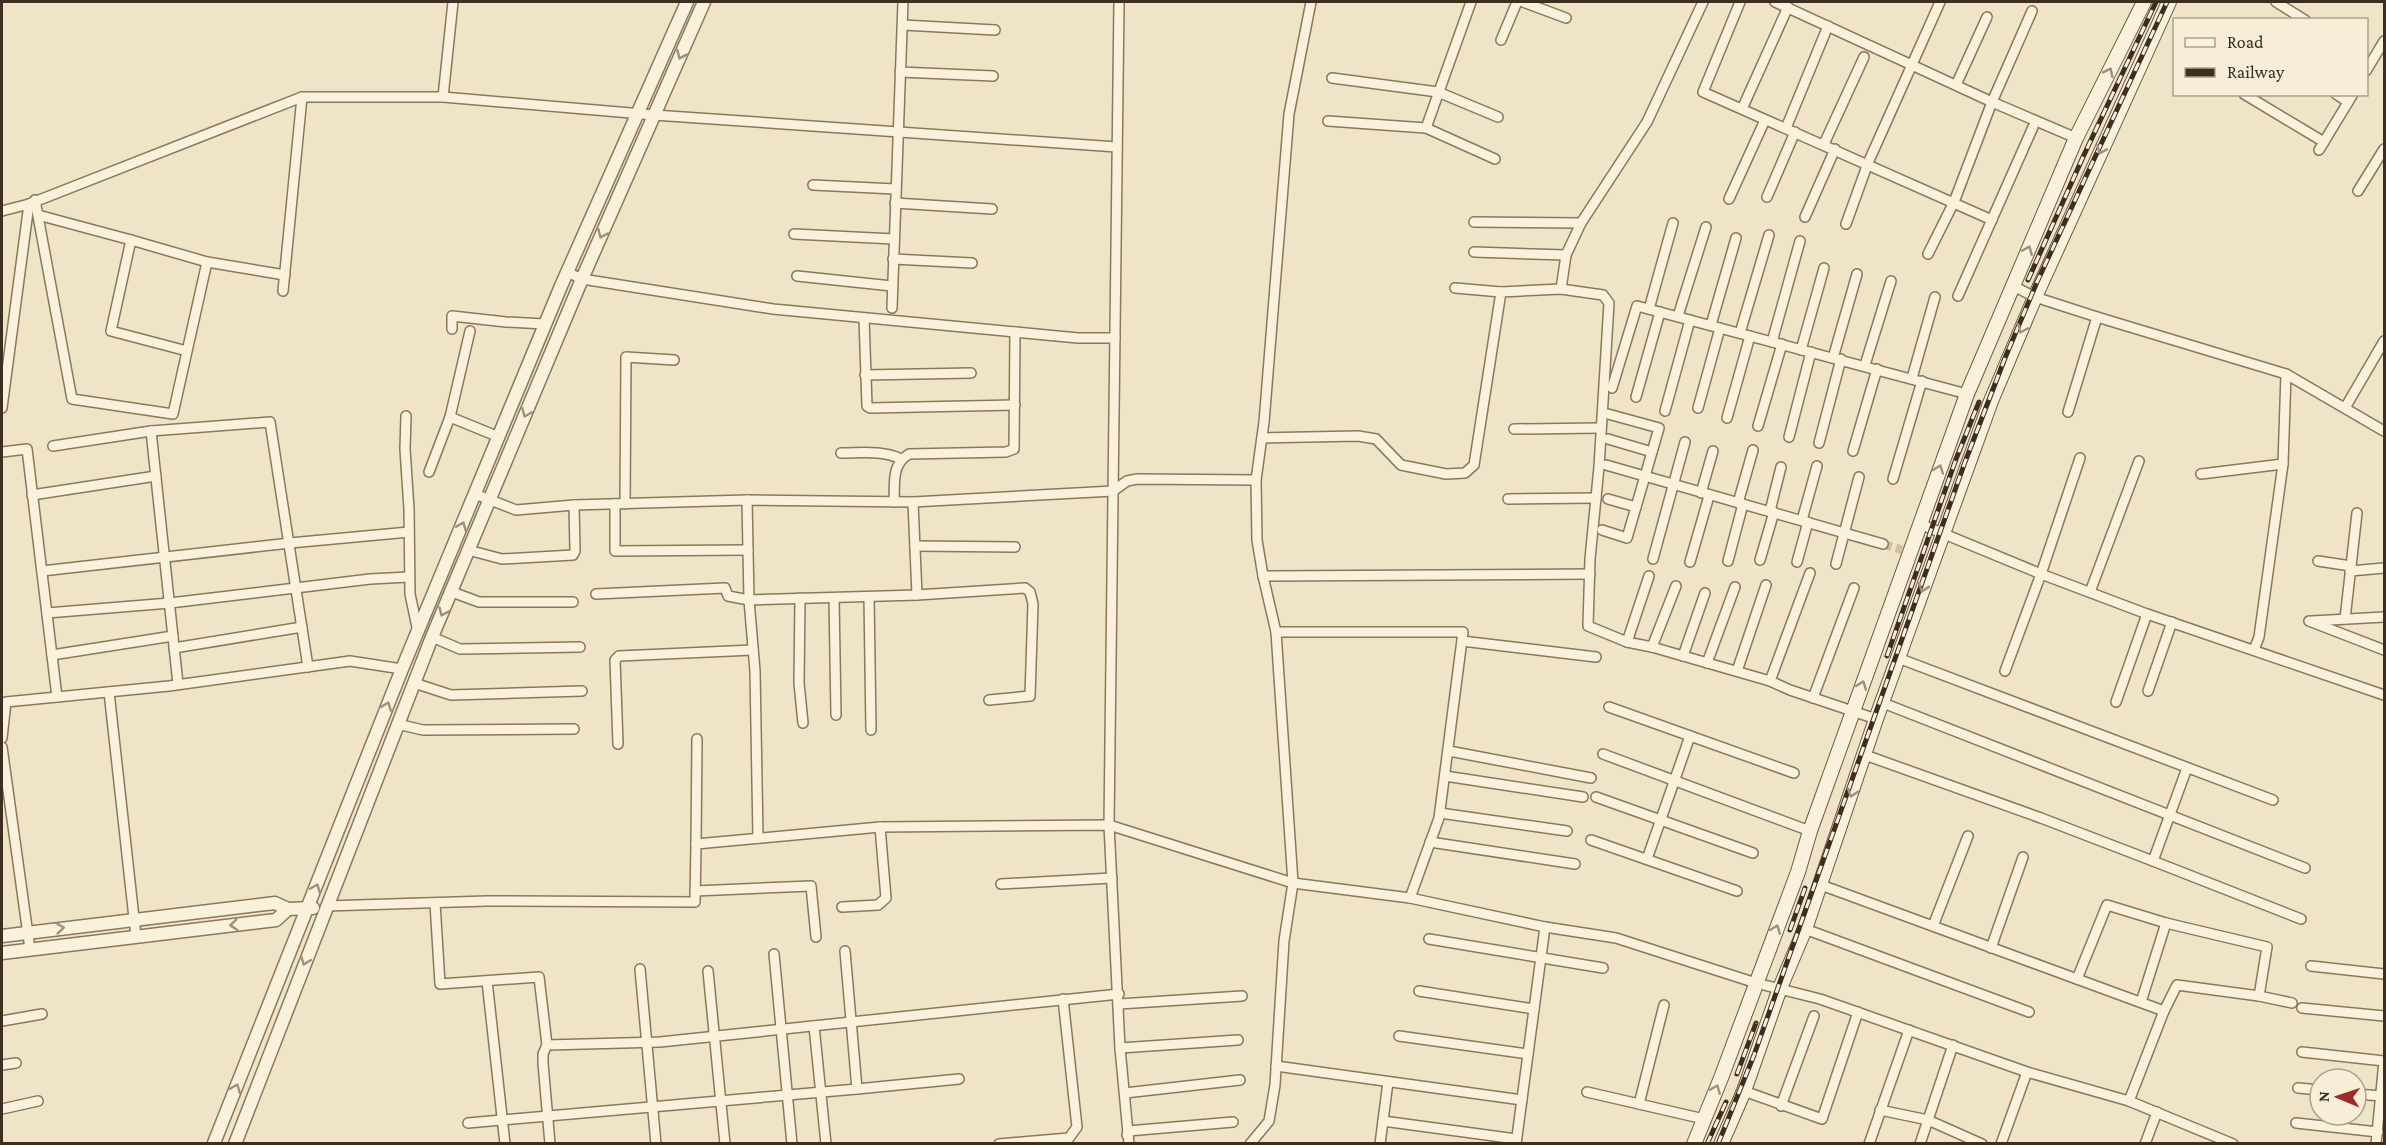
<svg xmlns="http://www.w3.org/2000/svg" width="2386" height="1145" viewBox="0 0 2386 1145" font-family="'Crimson Pro',serif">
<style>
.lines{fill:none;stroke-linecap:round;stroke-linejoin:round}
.minor-tunnel{stroke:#ccc0a6;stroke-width:9;stroke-dasharray:9 4.5;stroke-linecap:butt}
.minor-casing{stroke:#8d765c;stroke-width:12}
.tertiary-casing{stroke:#8d765c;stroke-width:15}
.secondary-casing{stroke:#6f573f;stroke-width:16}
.minor{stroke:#faf1dc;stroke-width:9}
.tertiary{stroke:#faf1dc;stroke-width:12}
.secondary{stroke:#faf1dc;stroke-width:14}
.rail-casing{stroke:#3d2e20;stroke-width:5}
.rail{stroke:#f7eed8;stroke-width:3;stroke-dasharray:9;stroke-linecap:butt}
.oneway{stroke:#9c907e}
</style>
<rect width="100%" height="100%" fill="#f0e4c8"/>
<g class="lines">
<polyline class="minor-tunnel" points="1883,544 1902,550"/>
<defs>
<g id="minor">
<polyline points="1119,2 1109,825 1120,1048 1129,1144"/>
<polyline points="1311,2 1289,114 1264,422 1256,480 1257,540 1263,576 1590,574"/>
<polyline points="1523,2 1566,18"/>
<polyline points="1740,2 1703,92 1992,220"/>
<polyline points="1775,2 1992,102 2076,138"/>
<polyline points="2276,2 2305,20"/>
<polyline points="903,25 995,30"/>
<polyline points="1501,40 1517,2"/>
<polyline points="2366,71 2384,41"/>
<polyline points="900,72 993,76"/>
<polyline points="1332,78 1438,92 1498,117"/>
<polyline points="1956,85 1987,17"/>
<polyline points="2244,94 2324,142"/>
<polyline points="2336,94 2348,102"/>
<polyline points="443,97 453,2"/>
<polyline points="1742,109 1788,7"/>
<polyline points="1328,121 1426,128 1495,159"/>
<polyline points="1426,128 1471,2"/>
<polyline points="1786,128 1828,26"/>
<polyline points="1824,144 1864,57"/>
<polyline points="2319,150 2353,94"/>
<polyline points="813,185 895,189"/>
<polyline points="2358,191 2384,149"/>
<polyline points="1767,197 1795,132"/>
<polyline points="1729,199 1765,120"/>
<polyline points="35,200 72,399 173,414 207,262 131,240 111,331 187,351"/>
<polyline points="895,203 992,209"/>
<polyline points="2,211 29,204 302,97"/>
<polyline points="38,215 131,240"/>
<polyline points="1805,217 1835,149"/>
<polyline points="1474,222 1581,223"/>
<polyline points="1846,224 1868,163 1940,2"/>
<polyline points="794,234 894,239"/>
<polyline points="1474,252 1566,255"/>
<polyline points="1928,254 1954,202 1992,102 2032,11"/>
<polyline points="893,259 972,263"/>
<polyline points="207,262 285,275"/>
<polyline points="567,272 582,279 773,309 1078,338 1115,338"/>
<polyline points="797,276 892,286"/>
<polyline points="2013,286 2035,297 2097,317 2286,374 2384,431"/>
<polyline points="1455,288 1501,292"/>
<polyline points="1561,289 1566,255 1581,223 1647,122 1703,2"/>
<polyline points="283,291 302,97 443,97 654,115 1117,147"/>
<polyline points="1958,296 2033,127"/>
<polyline points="892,308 903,2"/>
<polyline points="1649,309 1673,223"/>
<polyline points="1678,316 1706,227"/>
<polyline points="864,318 867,406 870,408 1015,405"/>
<polyline points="1711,325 1736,238"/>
<polyline points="452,329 452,316 506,322 545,324"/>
<polyline points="470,331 450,417 499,437"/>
<polyline points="1740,333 1769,235"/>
<polyline points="1772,342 1800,241"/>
<polyline points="1801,350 1824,268"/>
<polyline points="1833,358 1857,274"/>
<polyline points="1865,365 1891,281"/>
<polyline points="865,375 971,373"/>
<polyline points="1912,378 1935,297"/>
<polyline points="1612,388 1637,306 1967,394"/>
<polyline points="1636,397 1660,312"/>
<polyline points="2,408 29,204"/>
<polyline points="1698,408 1720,328"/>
<polyline points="2345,408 2384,341"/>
<polyline points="1665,411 1690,320"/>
<polyline points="2068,412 2097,317"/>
<polyline points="406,416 405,449 409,509 410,594 418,632"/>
<polyline points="1727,418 1750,336"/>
<polyline points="1758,426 1782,344"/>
<polyline points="1514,429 1601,428"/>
<polyline points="151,431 178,684"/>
<polyline points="1789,437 1811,352"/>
<polyline points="1262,438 1358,436 1376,439 1401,465 1446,474 1465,473 1474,465 1501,292 1561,289 1603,295 1609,303 1599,467 1590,559 1588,626 1627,642 1652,647 1770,681 1790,690 1876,719"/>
<polyline points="1608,439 1652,452"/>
<polyline points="1819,443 1841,359"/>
<polyline points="53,446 151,431 270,422 308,667"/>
<polyline points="1853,451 1877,369"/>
<polyline points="2,452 27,449 57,697"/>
<path d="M841 453C861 453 883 450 901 459"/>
<polyline points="1606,465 1883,544"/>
<polyline points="429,472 450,417"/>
<polyline points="2201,474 2283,464"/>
<polyline points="1893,479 1922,381"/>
<polyline points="1701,493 1713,451"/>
<polyline points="475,494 516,510 574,505 747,500 913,502 1113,491 1127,481 1137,479 1256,480"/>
<polyline points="32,495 156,476"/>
<polyline points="1508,499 1596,498"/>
<polyline points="1608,499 1636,507"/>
<polyline points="747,500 749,600 755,671 758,838"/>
<path d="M894 502C895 483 891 465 909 454L1006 452 1014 449 1015 332"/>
<polyline points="1738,503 1753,450"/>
<polyline points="615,504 615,551 748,550"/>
<polyline points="625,504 626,357 674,360"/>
<polyline points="1770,511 1781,467"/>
<polyline points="1802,520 1817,466"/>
<polyline points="1920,524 2041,574 2147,614 2384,695"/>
<polyline points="1602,530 1627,538 1659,428 1608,414"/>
<polyline points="915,546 1015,547"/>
<polyline points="468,550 502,559 573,555 575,551 574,505"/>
<polyline points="1653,559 1685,442"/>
<polyline points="1760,560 1774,512"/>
<polyline points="1728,561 1743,504"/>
<polyline points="2318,561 2351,566"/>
<polyline points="1690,562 1709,496"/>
<polyline points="1797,562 1808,522"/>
<polyline points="1836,564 1859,477"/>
<polyline points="42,571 290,543 409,532"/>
<polyline points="2350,571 2384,568"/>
<polyline points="1263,576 1276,632"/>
<polyline points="452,592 479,602 573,602"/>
<polyline points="2090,592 2139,461"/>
<polyline points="596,594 725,588 728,596 749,600 917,595 913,502"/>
<polyline points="917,595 1025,588 1030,592 1033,604 1030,696 989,700"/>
<polyline points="869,597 871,730"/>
<polyline points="800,598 799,683 803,723"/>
<polyline points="834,598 836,715"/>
<polyline points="47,613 170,603 370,579 409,577"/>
<polyline points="2345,619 2357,513"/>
<polyline points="2309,621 2384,650"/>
<polyline points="2312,621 2384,617"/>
<polyline points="432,637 460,649 580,647"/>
<polyline points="1462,641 1596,657"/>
<polyline points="1627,642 1649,576"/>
<polyline points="1652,647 1676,586"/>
<polyline points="174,648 302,627"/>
<polyline points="2254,650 2259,637 2283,464 2286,374"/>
<polyline points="52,655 173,636"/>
<polyline points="1683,656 1705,593"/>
<polyline points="1898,658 2273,800"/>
<polyline points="1707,663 1735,587"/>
<polyline points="1737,671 1766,585"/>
<polyline points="2005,671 2041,574 2080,458"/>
<polyline points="1770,681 1810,573"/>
<polyline points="414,683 451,695 582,691"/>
<polyline points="2148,691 2172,622"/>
<polyline points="109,692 136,936"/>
<polyline points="1813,698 1854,588"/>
<polyline points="2116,702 2147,614"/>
<polyline points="1883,703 2305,868"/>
<polyline points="1609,707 1794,773"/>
<polyline points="397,724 423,730 574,729"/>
<polyline points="2,738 6,702 169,686 350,661 402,669"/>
<polyline points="697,739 696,844 880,827 1109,825 1293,883 1410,898 1545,927 1616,938 1756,983 1820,999 2027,1072 2129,1101 2233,1144"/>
<polyline points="618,744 615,660 619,656 753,650"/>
<polyline points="2,747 30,949"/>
<polyline points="1449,751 1591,778"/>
<polyline points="1603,754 1810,831"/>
<polyline points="1865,755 2041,818 2153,861 2187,768"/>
<polyline points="1445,776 1583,797"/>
<polyline points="1596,797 1753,853"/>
<polyline points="1440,813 1567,831"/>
<polyline points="1591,840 1737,891"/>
<polyline points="1430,842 1575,864"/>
<polyline points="1647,859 1690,736"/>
<polyline points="2153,861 2301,919"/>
<polyline points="1001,884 1112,878"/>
<polyline points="1821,885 2164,1011 2129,1101"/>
<polyline points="695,891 811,886 816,937"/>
<polyline points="435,903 440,984 539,977 547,1045 660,1042 1119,994"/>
<polyline points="326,906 487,901 695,902 696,844"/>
<polyline points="842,907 878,905 886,898 880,827"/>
<polyline points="2166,923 2267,947 2259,996 2292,1003"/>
<polyline points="1933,926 1968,836"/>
<polyline points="1805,929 2029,1012"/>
<polyline points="1429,939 1603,968"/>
<polyline points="1991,948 2023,857"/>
<polyline points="845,951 857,1089 959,1079"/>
<polyline points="774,954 792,1144"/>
<polyline points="2311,966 2384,974"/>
<polyline points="640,969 656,1144"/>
<polyline points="708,971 725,1144"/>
<polyline points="2077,979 2107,905 2166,923 2141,1002"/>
<polyline points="487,981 505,1144"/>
<polyline points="1419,991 1534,1009"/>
<polyline points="1119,1004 1242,996"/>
<polyline points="2302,1008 2384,1016"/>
<polyline points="2164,1011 2177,985 2259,996"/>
<polyline points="2,1021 42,1014"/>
<polyline points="814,1026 826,1144"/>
<polyline points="1399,1036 1528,1054"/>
<polyline points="547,1045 543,1054 543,1063 550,1144"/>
<polyline points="1120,1048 1238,1040"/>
<polyline points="2302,1052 2384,1061 2376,1144"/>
<polyline points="2,1065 16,1063"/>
<polyline points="1276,1066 1522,1100"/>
<polyline points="2298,1088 2320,1090"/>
<polyline points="1744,1091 1822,1119 1858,1012"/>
<polyline points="1587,1092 1704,1119"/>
<polyline points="1125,1093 1240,1080"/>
<polyline points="2356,1094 2382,1096"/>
<polyline points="1639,1104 1664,1005"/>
<polyline points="1781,1106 1814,1016"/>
<polyline points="2,1109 38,1101"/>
<polyline points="1880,1110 1928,1120 1982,1144"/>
<polyline points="1383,1121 1516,1139"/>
<polyline points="468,1123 857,1089"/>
<polyline points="2296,1123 2378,1132"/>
<polyline points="1127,1135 1128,1131 1233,1122"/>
<polyline points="999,1144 1069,1138 1077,1127 1063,999"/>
<polyline points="1250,1144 1269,1121 1275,1085 1284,941 1293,883 1276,632 1463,632 1439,818 1410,898"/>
<polyline points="1380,1144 1388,1082"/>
<polyline points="1516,1144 1545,927"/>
<polyline points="1869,1144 1909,1030"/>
<polyline points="1920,1144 1953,1045"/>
<polyline points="2001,1144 2027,1072"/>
<polyline points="2145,1144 2157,1112"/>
</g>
<g id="tertiary">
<polyline points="2,936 275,903 288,909 313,908"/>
<polyline points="2,953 276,920 288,909"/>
<polyline points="214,1143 402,669 561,286 687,2"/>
<polyline points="235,1144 432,637 582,279 704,2"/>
</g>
<g id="secondary">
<polyline points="1694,1144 1721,1078 1798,872 1810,831 1967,394 2076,138 2144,2"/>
<polyline points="1721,1144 1744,1091 1780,988 1805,929 1876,719 1991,401 2035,297 2169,2"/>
</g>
</defs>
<use href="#minor" class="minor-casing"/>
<use href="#tertiary" class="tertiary-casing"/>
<use href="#secondary" class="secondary-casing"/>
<use href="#minor" class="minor"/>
<use href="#tertiary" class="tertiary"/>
<use href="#secondary" class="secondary"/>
<defs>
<g id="rail">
<polyline points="2028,280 2083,157 2156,2"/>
<polyline points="1887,656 1956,459 1979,402"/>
<polyline points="1790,930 1805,888"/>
<polyline points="1737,1074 1756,1023"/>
<polyline points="1707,1144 1726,1102"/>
<polyline points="1718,1144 1754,1055 1965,462 2005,358 2037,282 2167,2"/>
</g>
</defs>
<use href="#rail" class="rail-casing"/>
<use href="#rail" class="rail"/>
</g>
<defs><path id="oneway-chevron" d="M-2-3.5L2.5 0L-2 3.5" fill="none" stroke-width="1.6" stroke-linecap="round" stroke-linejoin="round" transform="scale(1.5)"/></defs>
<g class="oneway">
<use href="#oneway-chevron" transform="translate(681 55) rotate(114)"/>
<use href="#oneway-chevron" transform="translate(2109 72) rotate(-64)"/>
<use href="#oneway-chevron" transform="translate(2101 150) rotate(114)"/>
<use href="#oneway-chevron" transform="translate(602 234) rotate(114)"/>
<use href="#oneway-chevron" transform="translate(2028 250) rotate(-67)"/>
<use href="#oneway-chevron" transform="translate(2022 329) rotate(113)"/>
<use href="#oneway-chevron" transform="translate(526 413) rotate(113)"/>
<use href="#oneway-chevron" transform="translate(1939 469) rotate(-70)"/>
<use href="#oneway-chevron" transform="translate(462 526) rotate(-67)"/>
<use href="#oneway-chevron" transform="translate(1923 588) rotate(109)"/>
<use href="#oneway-chevron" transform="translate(443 612) rotate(114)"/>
<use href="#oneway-chevron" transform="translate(1862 685) rotate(-70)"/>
<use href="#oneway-chevron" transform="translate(387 706) rotate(-69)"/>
<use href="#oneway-chevron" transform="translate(1852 793) rotate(108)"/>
<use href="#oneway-chevron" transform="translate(316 888) rotate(-68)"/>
<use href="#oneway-chevron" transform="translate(234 925) rotate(174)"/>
<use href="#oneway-chevron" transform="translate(60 928) rotate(-7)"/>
<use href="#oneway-chevron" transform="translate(1776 929) rotate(-69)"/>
<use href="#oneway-chevron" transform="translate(305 961) rotate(111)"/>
<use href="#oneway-chevron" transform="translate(236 1088) rotate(-68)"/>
<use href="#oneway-chevron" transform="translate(1716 1089) rotate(-68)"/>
</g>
<rect width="2386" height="1145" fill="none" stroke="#3d2e20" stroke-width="6"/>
<rect x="2173" y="18" width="195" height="78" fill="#f7eed8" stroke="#ada18e" stroke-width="1.5"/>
<rect x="2185" y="38" width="30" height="9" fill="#faf1dc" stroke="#ada18e" stroke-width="1.5"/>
<text x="2227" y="48" font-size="18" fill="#3d2e20">Road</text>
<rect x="2185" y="68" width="30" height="9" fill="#3d2e20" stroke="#ada18e" stroke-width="1.5"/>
<text x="2227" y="78" font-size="18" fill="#3d2e20">Railway</text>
<g transform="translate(2338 1097) rotate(272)"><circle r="28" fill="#f7eed8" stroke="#ada18e" stroke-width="1.5"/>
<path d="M0-4.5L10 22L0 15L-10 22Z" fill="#9e2a2b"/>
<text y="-9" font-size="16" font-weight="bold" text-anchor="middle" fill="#3d2e20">N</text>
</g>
</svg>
